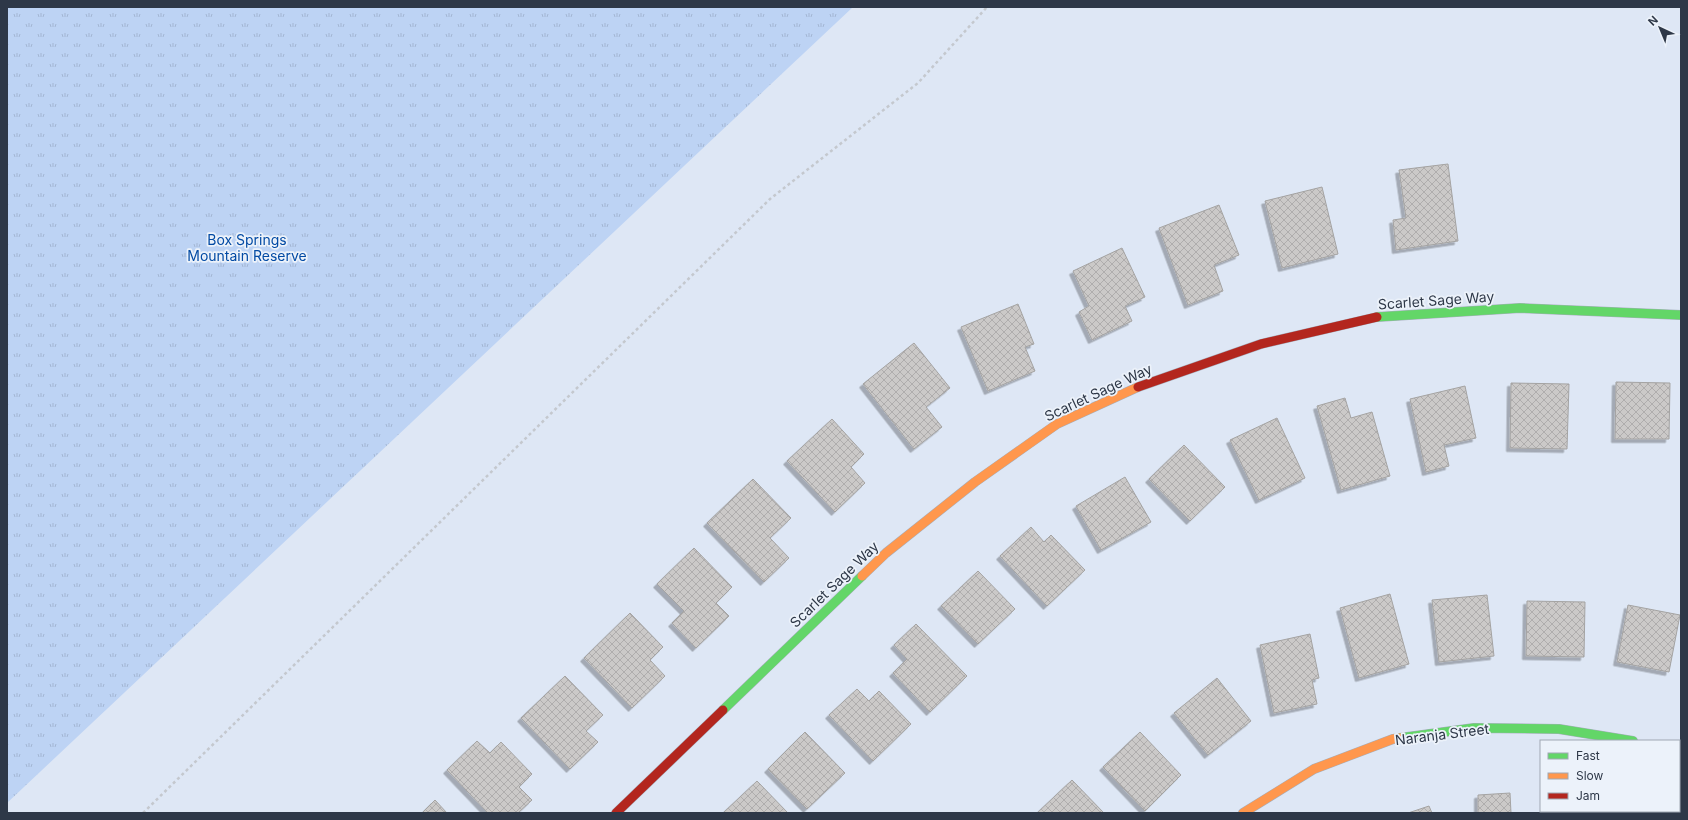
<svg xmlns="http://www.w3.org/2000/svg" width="1688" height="820" viewBox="0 0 1688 820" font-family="Inter,sans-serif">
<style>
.grass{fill:url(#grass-tufts)}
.building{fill:url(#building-cross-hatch);stroke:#a4a3a2;filter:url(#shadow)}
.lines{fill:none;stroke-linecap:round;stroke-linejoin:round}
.street-casing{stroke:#a5aebb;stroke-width:24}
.fast-casing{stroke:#a5aebb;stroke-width:10}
.slow-casing{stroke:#a5aebb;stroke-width:10}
.jam-casing{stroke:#a5aebb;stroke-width:10}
.path{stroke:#c4c8ce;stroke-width:2.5;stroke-dasharray:3 3;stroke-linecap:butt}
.street{stroke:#fafbfe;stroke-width:22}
.fast{stroke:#63d668;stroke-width:9}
.slow{stroke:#ff974d;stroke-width:9}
.jam{stroke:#b3261e;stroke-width:9}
.labels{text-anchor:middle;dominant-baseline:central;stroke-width:3.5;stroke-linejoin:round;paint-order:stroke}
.park-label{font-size:14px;fill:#024aa4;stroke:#ecf2fa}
.street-label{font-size:14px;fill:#2e3848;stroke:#ecf2fa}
</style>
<defs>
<pattern id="grass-tufts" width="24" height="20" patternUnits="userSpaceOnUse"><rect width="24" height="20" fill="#bdd3f4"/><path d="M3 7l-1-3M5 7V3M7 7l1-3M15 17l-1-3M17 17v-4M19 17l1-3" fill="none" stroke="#a3b6d3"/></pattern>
<pattern id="building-cross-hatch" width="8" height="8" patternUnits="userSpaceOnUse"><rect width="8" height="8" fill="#cbc9c8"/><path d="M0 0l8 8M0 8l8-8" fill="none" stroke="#afadad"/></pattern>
<filter id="shadow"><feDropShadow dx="-3.5" dy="3.5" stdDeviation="0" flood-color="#0004"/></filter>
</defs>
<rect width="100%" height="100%" fill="#dee7f5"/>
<polygon class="grass" points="7,7 853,7 7,803"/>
<g class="building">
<polygon points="1448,164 1458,241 1396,250 1393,220 1406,218 1399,170"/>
<polygon points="1322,187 1338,254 1282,268 1265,201"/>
<polygon points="1219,205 1239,255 1214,265 1223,291 1188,305 1159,228"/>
<polygon points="1122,248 1145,297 1125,306 1132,321 1092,340 1079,312 1089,306 1073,271"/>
<polygon points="1018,304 1034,344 1025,347 1035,371 988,391 961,327"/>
<polygon points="914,343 950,388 926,407 942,427 914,449 863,384"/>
<polygon points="1616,382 1670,383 1669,439 1615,439"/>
<polygon points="1511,383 1569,384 1567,449 1510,448"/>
<polygon points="1465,386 1476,438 1444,445 1449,466 1426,472 1410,399"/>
<polygon points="1345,398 1351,418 1372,412 1390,476 1341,490 1317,406"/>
<polygon points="1277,418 1305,478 1259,500 1230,440"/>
<polygon points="832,419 864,454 851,467 865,483 835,512 787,461"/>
<polygon points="1184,445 1225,487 1190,521 1149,479"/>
<polygon points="1125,477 1151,522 1101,550 1076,506"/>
<polygon points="753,479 791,518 770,538 789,558 764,582 707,523"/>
<polygon points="1031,527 1044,542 1051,535 1085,570 1047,606 1000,556"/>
<polygon points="694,548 732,587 716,603 729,616 696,648 672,623 684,611 657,584"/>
<polygon points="978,571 1015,609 978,644 941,606"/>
<polygon points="1390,594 1409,664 1359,678 1340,608"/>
<polygon points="1487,595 1494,656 1439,662 1432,600"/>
<polygon points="1527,601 1585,602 1584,657 1526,656"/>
<polygon points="1628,605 1680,615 1669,672 1617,662"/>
<polygon points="630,613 663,647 650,660 665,676 632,708 584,658"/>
<polygon points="916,624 967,676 930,712 893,673 907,659 894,645"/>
<polygon points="1310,634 1319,678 1312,680 1317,704 1274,713 1260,645"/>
<polygon points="565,676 603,715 586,731 598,742 570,769 521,718"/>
<polygon points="1217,678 1251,721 1208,755 1174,713"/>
<polygon points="857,689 869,701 879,691 911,724 873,761 829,715"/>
<polygon points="805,732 845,773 807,809 768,769"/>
<polygon points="1140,732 1181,775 1145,811 1103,767"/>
<polygon points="477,741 490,753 501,742 532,774 519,787 532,800 518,813 488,813 447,770"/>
<polygon points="1072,780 1104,813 1037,813"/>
<polygon points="757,781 788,813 723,813"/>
<polygon points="1510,793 1511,813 1478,813 1478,795"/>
<polygon points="435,800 447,813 422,813"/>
<polygon points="1429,806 1432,813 1408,813"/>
<polygon points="1592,811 1625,811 1626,813 1584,813"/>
</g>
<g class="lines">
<defs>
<polyline id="street" points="1679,755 1681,756"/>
<g id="fast">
<polyline points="1377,317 1520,308 1681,315"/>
<polyline points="723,710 862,576"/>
<polyline points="1400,738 1474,728 1559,729 1633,741"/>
</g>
<g id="slow">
<polyline points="862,576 886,553 975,482 1057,424 1138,387"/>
<polyline points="1243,813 1314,769 1393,739 1400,738"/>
</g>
<g id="jam">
<polyline points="1138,387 1261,344 1377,317"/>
<polyline points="616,813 723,710"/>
</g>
</defs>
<use href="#street" class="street-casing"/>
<use href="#fast" class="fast-casing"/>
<use href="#slow" class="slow-casing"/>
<use href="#jam" class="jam-casing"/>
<polyline class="path" points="143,813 770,199 918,83 987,7"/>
<use href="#street" class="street"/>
<use href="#fast" class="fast"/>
<use href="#slow" class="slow"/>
<use href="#jam" class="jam"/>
</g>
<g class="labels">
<g class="park-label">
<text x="247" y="239">Box Springs<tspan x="247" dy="16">Mountain Reserve</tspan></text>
</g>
<g class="street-label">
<text transform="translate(1436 300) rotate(-4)">Scarlet Sage Way</text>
<text transform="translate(1098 392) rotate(-25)">Scarlet Sage Way</text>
<text transform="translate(834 584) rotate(-44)">Scarlet Sage Way</text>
<text transform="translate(1442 734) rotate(-7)">Naranja Street</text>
</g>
</g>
<rect width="1688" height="820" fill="none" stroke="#2e3848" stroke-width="16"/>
<rect x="1540" y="740" width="140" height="72" fill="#ecf2fa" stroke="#a0a8b3"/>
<rect x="1548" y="753" width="20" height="6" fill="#63d668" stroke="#a0a8b3"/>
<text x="1576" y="760" font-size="12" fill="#2e3848">Fast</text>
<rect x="1548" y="773" width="20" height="6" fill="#ff974d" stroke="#a0a8b3"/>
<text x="1576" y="780" font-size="12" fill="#2e3848">Slow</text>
<rect x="1548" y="793" width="20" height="6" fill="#b3261e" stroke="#a0a8b3"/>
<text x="1576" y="800" font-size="12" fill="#2e3848">Jam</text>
<g transform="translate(1660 28) rotate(316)" stroke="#ecf2fa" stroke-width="3" paint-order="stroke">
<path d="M0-3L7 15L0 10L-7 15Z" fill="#2e3848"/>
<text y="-6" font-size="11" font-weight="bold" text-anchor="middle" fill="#2e3848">N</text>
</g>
</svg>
